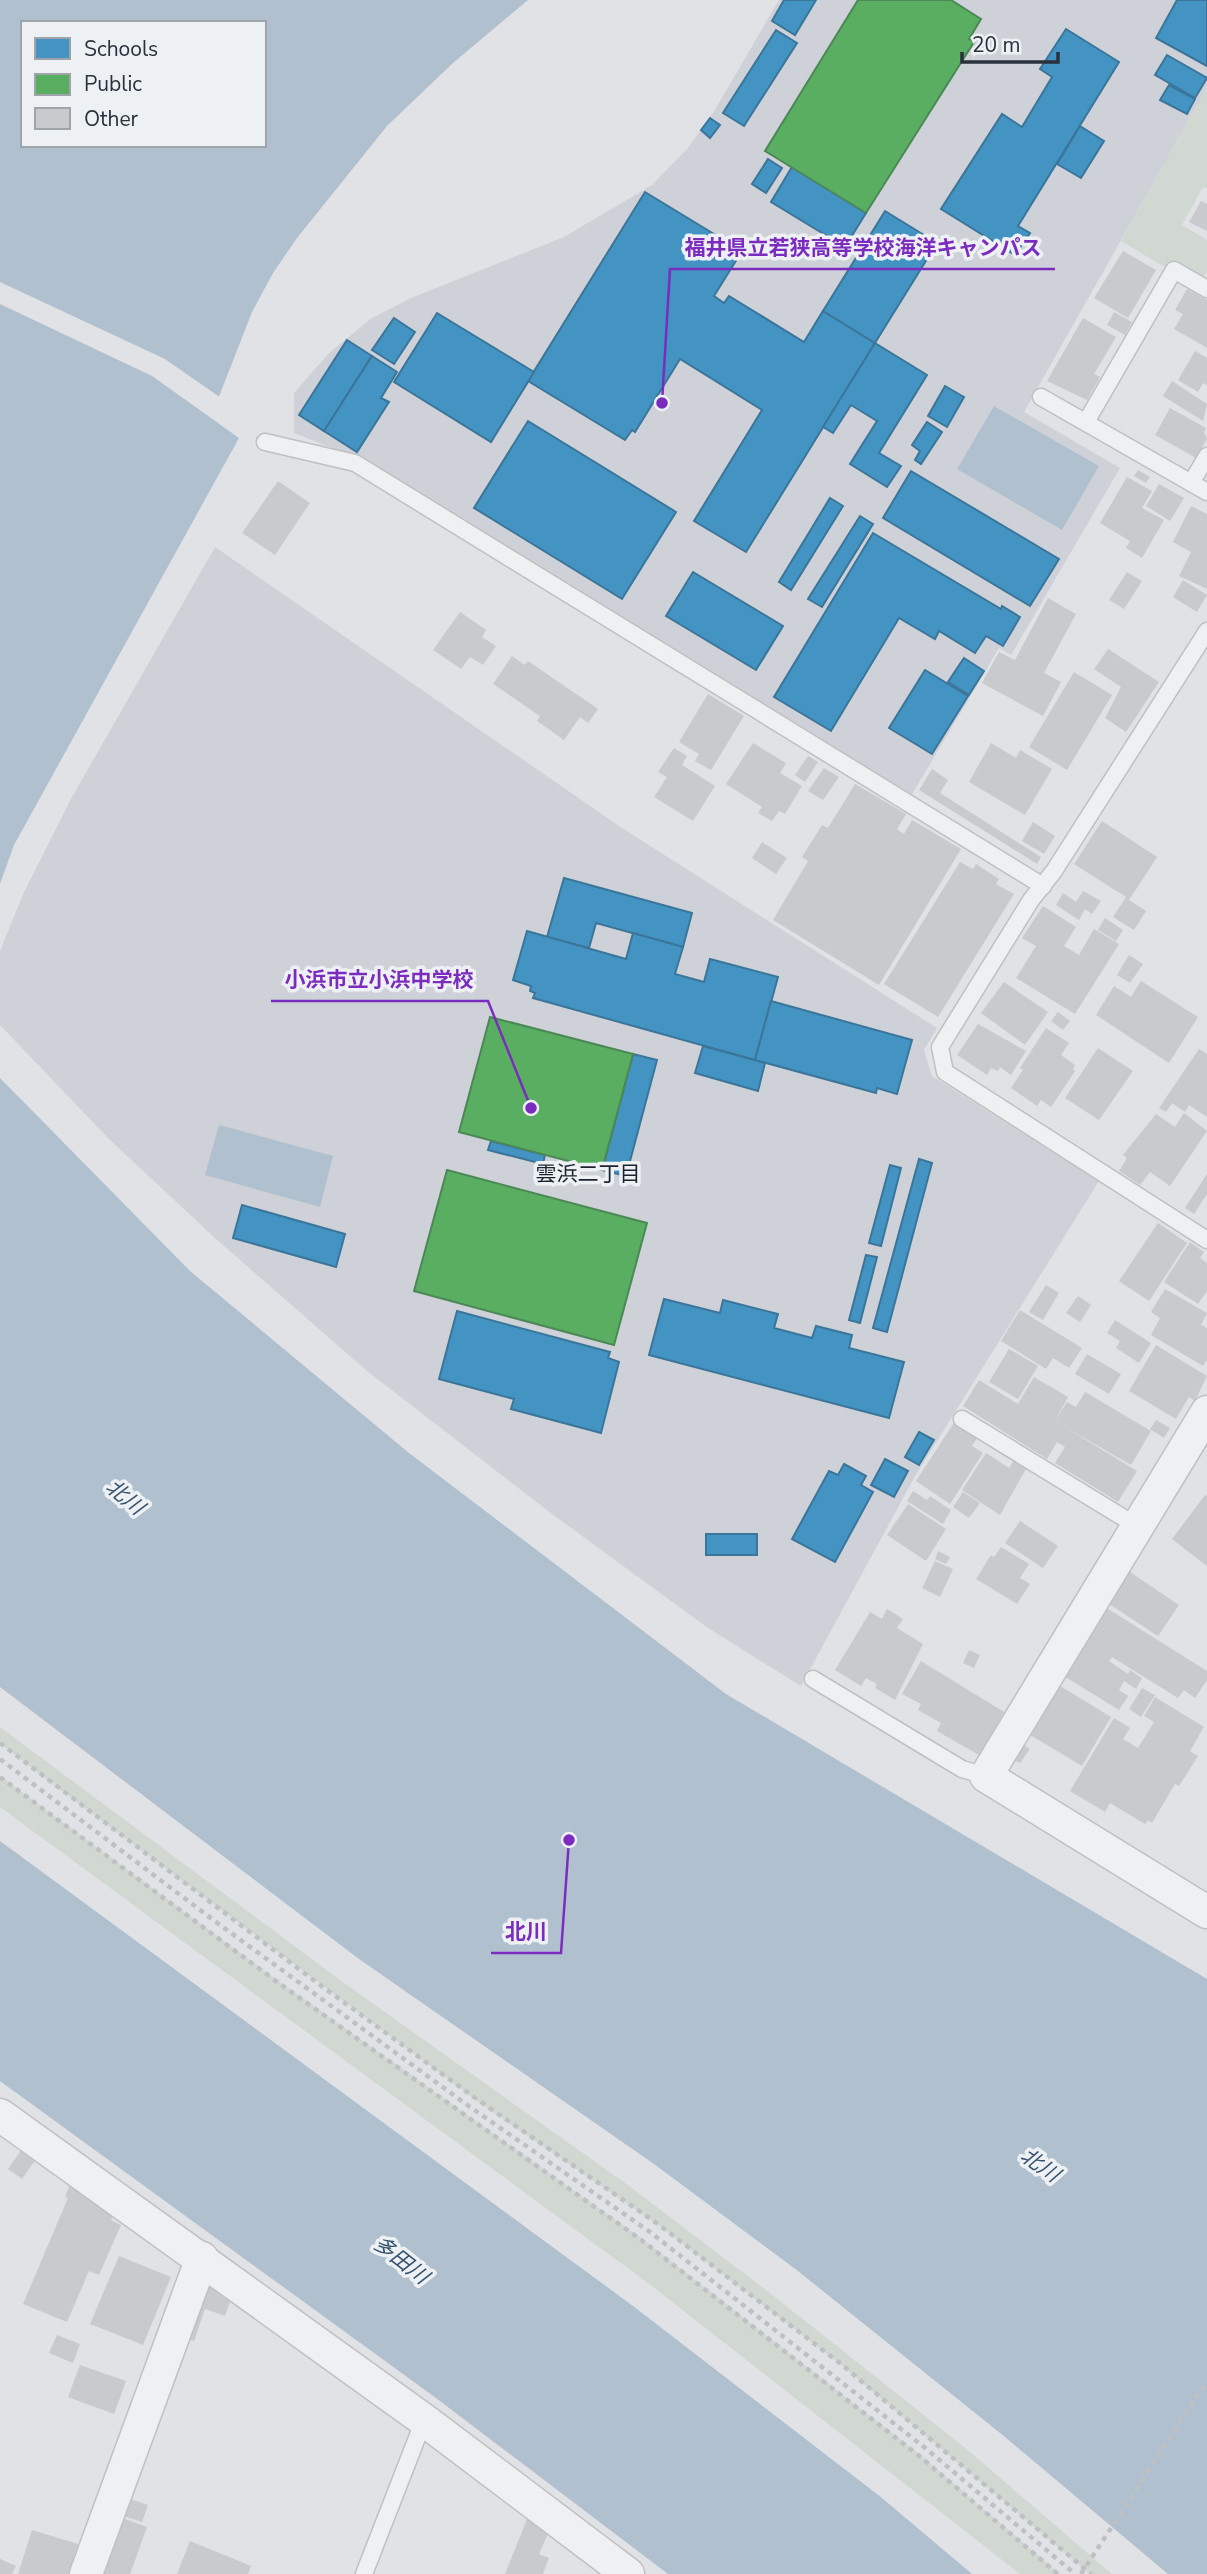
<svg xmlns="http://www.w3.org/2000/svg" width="1207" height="2574" viewBox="0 0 1207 2574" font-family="'Nunito Sans','Noto Sans JP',sans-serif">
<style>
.built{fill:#ced2d8}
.green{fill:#d1d8d1}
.water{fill:#b0c0ce;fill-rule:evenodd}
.pier{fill:#e0e2e5}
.schools{fill:#4393c3;stroke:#3b769a;stroke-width:2}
.public{fill:#5aae61;stroke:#4b8856;stroke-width:2}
.building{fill:#c8cacd}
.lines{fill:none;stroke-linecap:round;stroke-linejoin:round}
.service-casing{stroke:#bec0c3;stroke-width:19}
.minor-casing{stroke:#bec0c3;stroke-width:35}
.path{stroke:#bec1c4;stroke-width:4.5;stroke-dasharray:5 5;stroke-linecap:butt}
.service{stroke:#eff0f1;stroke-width:16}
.minor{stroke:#eff0f1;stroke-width:32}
.path-bridge{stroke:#bec1c4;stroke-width:4.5;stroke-dasharray:5 5;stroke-linecap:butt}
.labels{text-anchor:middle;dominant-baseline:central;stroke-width:7;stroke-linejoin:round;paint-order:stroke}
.neighbourhood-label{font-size:21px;fill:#1b222d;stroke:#edf1f4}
.water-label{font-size:21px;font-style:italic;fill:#35526d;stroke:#edf1f4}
.leader{fill:none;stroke:#7b2cbf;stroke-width:2.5}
.callout-dot{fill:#7b2cbf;stroke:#edf1f4;stroke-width:2.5}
.callout-label{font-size:21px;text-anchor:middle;font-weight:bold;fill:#7b2cbf;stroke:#edf1f4;stroke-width:7;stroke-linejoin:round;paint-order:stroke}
</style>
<rect width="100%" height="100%" fill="#e0e2e5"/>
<g class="built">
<polygon points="779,0 1207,0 1207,88 1024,412 1120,468 1011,655 999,648 911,796 372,464 294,433 294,393 329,353 372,318 411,298 564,237 652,185 687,149 713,113"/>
<polygon points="215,547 622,828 937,1028 924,1050 932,1076 1099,1181 914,1478 801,1686 708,1628 552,1514 367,1371 216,1239 110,1140 0,1025 0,951 24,892 72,797"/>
</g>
<g class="green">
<polygon points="1207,88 1207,188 1203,187 1182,225 1207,240 1207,271 1201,282 1168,269 1121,241"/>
<polygon points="0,1727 340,1980 632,2188 775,2297 964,2447 1112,2574 1090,2574 840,2364 658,2225 477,2101 43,1777 0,1743"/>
<polygon points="0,1776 281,1983 641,2238 919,2454 1060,2574 1020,2574 648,2283 0,1807"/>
</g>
<g class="water">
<path d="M0 0H528L453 63 387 126 297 238 273 273 252 312 211 417 239 438 14 845 0 884ZM23 23H264V145H23Z"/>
<polygon points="994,406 1099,466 1062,530 957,469"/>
<polygon points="0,1078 190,1271 409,1453 726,1694 1207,1979 1207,2574 1168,2574 1005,2437 798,2271 654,2164 359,1959 0,1687"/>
<polygon points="219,1125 333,1156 320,1207 205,1175"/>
<polygon points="0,1841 633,2306 882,2498 972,2574 668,2574 436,2398 0,2081"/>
</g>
<polygon class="pier" points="0,282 165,359 224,400 216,416 241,435 242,440 152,376 0,304"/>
<g class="schools">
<polygon points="784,0 816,0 795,35 772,21"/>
<polygon points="1177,0 1207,0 1207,66 1156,38"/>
<polygon points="1066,29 1119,62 1018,226 1030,233 1015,255 941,209 1002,114 1022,127 1052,77 1040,69"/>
<polygon points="776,30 797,43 744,126 723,113"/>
<polygon points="1167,55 1207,78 1195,98 1155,75"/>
<polygon points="1169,85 1195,99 1187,114 1160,100"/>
<polygon points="710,118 720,125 710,138 701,130"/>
<polygon points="1080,126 1104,141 1081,178 1057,164"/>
<polygon points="768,159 782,168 766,193 752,184"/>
<polygon points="792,167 866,213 845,247 771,202"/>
<polygon points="645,192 742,251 714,296 724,303 729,296 804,342 823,311 875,343 746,552 694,521 762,410 680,359 635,432 632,430 625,440 528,381"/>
<polygon points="885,211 937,243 875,343 823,311"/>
<polygon points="437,313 534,372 491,442 394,382"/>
<polygon points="394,318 415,332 394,364 372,350"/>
<polygon points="347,340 372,356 324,431 299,415"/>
<polygon points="875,343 927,375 879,453 901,466 887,487 850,464 877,421 851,405 833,433 823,427"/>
<polygon points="372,356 397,372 381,398 389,402 357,452 324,431"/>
<polygon points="945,386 964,397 947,427 928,416"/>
<polygon points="528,421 676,512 622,599 474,508"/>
<polygon points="927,422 942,432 921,464 915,460 920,451 912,445"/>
<polygon points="911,471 1059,559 1030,606 883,518"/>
<polygon points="830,498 843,506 791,590 779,582"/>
<polygon points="860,516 873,524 822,607 808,599"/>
<polygon points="873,533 1001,609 1002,606 1020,617 1003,646 986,636 975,653 939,631 935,639 899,618 831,731 774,697"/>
<polygon points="693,572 783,626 756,670 666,616"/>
<polygon points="964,658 984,671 969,695 948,682"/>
<polygon points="925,670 968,696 932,754 889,728"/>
<polygon points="564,878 692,913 683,947 596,923 589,948 547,937"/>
<polygon points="527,931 626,959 633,933 683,947 675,974 704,982 710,959 778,977 755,1060 533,998 535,993 530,991 531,986 513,980"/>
<polygon points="771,1001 912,1040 897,1094 877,1088 876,1093 755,1060"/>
<polygon points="703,1046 765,1063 758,1091 695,1073"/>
<polygon points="633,1054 657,1060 626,1176 602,1170"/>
<polygon points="491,1141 545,1155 543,1164 488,1150"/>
<polygon points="919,1159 932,1163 887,1332 873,1328"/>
<polygon points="890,1165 901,1168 881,1246 869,1243"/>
<polygon points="242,1205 345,1234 336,1267 233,1238"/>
<polygon points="866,1255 877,1257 860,1323 849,1320"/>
<polygon points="664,1299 720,1313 723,1300 778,1314 774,1328 812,1338 816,1326 852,1335 849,1348 904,1362 889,1418 649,1355"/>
<polygon points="457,1311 610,1352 608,1358 619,1362 601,1433 511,1409 514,1399 439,1379"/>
<polygon points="919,1432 934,1440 919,1465 905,1457"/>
<polygon points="885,1459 908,1471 894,1497 871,1485"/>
<polygon points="844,1464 866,1476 861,1485 873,1492 835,1562 792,1539 829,1471 838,1475"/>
<rect x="706" y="1534" width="51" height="21"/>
</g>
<g class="public">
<polygon points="858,0 951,0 981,19 969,39 974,42 866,213 765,151"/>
<polygon points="490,1017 633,1054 602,1170 459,1132"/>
<polygon points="447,1170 647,1223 614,1345 414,1291"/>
</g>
<g class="building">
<polygon points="1201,201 1207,204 1207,231 1189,222"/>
<polygon points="1123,251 1156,270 1128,318 1094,298"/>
<polygon points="1187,289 1207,300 1207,348 1174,329 1183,314 1175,310"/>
<polygon points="1114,312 1132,322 1125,335 1107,325"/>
<polygon points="1083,318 1116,337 1094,374 1100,377 1087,400 1047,381"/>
<polygon points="1195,351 1207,358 1207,385 1203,383 1198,392 1178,380"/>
<polygon points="1172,381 1207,404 1203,421 1163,396"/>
<polygon points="1170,408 1206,428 1204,432 1207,439 1196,458 1155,435"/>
<polygon points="1138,470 1150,477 1146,483 1134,476"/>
<polygon points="1127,477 1152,491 1142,508 1164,520 1142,558 1126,548 1130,541 1100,523"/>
<polygon points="278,481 310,503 275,555 242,533"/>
<polygon points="1159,484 1184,498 1170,521 1146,506"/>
<polygon points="1191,506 1207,514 1207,589 1179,576 1191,552 1173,542"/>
<polygon points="1127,572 1142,581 1124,609 1109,600"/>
<polygon points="1183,580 1207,595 1197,612 1173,597"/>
<polygon points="1048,598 1076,614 1044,673 1061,682 1043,716 982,683 999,652 1015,660"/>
<polygon points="460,612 486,630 482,637 496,646 483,665 470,657 461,669 433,650"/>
<polygon points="1108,649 1159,682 1126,732 1105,718 1121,687 1094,669"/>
<polygon points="512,656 525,665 528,661 598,709 588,723 580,717 564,740 537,721 540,716 493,684"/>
<polygon points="1074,672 1112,695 1067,770 1029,747"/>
<polygon points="708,694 744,716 711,770 695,761 699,754 679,742"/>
<polygon points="753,743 786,763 780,773 802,786 785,814 779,811 772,821 758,813 762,807 726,784"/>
<polygon points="991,743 1016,758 1020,750 1052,769 1025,815 969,782"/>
<polygon points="674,748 687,756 682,765 715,786 693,821 654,797 667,777 658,772"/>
<polygon points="808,756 818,762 805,782 795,775"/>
<polygon points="824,768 839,777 823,800 808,791"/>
<polygon points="932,769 948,780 940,793 1041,857 1037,864 919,790"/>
<polygon points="855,784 906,814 897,829 904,834 912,820 961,849 879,985 773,920 808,861 802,857 822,825 828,828"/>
<polygon points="1102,821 1157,857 1129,900 1146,911 1134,930 1113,917 1126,897 1074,864"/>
<polygon points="1033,822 1055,836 1044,854 1022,841"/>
<polygon points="762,842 787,858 776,874 752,858"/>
<polygon points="960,862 973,869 976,864 999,879 996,884 1014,894 938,1017 884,984"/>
<polygon points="1083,891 1101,901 1092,914 1085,909 1079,920 1056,905 1063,893 1076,902"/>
<polygon points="1043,906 1076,927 1064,946 1079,955 1094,929 1119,944 1075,1014 1016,978 1036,946 1022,938"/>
<polygon points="1105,918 1123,930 1116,941 1098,930"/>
<polygon points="1129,955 1143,964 1130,983 1117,975"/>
<polygon points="1141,981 1198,1017 1169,1063 1096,1015 1114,986 1131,997"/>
<polygon points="1004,982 1048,1012 1025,1045 981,1013"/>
<polygon points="1058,1012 1070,1021 1063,1030 1051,1021"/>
<polygon points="978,1024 1026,1051 1011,1075 1000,1067 998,1071 991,1068 987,1075 957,1055"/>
<polygon points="1046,1028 1069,1043 1061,1055 1075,1065 1073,1069 1075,1071 1051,1107 1041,1100 1037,1106 1011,1088 1023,1070 1020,1068"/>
<polygon points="1098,1048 1133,1071 1099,1120 1065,1098"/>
<polygon points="1199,1049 1207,1054 1207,1117 1189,1105 1185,1112 1172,1103 1166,1112 1159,1108"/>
<polygon points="1184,1113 1207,1131 1170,1186 1150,1172 1140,1185 1119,1171 1127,1158 1123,1155 1156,1114 1175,1127"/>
<polygon points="1207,1174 1207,1194 1194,1214 1185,1208"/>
<polygon points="1158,1223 1187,1243 1149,1301 1119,1281"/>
<polygon points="1190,1242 1204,1252 1200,1258 1207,1263 1207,1291 1198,1304 1164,1282"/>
<polygon points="1046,1285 1059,1293 1043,1320 1029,1312"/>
<polygon points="1165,1289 1207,1313 1201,1325 1207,1328 1207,1360 1203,1366 1151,1335 1160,1318 1151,1312"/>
<polygon points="1078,1296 1091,1305 1080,1322 1066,1313"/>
<polygon points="1020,1310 1082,1348 1069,1368 1053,1358 1046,1369 1001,1341"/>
<polygon points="1115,1320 1151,1343 1139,1363 1116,1348 1120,1341 1107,1333"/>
<polygon points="1156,1345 1207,1376 1195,1401 1189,1397 1176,1419 1129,1391"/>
<polygon points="1009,1349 1038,1366 1018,1399 989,1382"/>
<polygon points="1087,1354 1121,1374 1109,1394 1075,1374"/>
<polygon points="1034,1377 1068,1397 1055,1421 1067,1402 1076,1407 1085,1392 1151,1431 1131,1465 1058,1423 1137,1471 1118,1502 1055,1463 1065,1447 1057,1442 1047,1459 963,1406 979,1380 1018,1404"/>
<polygon points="1156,1420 1170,1428 1164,1438 1150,1429"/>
<polygon points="955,1421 978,1436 972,1446 983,1453 950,1504 916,1481"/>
<polygon points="986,1453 1009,1468 1015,1459 1027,1467 1000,1515 962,1490"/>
<polygon points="913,1491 927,1500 930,1496 951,1510 943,1524 907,1501"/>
<polygon points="963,1492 980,1503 969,1518 953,1507"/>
<polygon points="1205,1495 1207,1496 1207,1566 1172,1539"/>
<polygon points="908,1504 946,1529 926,1561 887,1535"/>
<polygon points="1020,1521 1058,1546 1043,1568 1005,1543"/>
<polygon points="1001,1547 1029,1564 1020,1578 1030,1584 1017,1604 976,1579 991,1555 994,1557"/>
<polygon points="938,1551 950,1557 946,1564 935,1559"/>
<polygon points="935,1561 953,1569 940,1597 922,1588"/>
<polygon points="1127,1570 1179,1605 1158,1636 1106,1602"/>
<polygon points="1105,1607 1207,1671 1207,1680 1195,1698 1184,1690 1178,1698 1112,1657 1109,1661 1128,1674 1130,1670 1142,1678 1136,1689 1124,1681 1119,1690 1128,1696 1119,1710 1062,1675"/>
<polygon points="887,1609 903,1619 897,1628 923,1644 895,1700 875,1688 877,1684 866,1678 861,1686 835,1670 870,1612 882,1619"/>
<polygon points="969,1650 980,1655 974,1668 963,1663"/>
<polygon points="921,1661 1004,1712 979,1755 937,1731 941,1723 918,1710 921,1704 902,1694"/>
<polygon points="1057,1684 1111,1717 1082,1766 1027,1733"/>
<polygon points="1142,1688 1155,1695 1141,1717 1129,1709"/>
<polygon points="1155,1697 1204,1727 1190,1751 1198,1756 1179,1786 1175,1784 1152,1823 1148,1820 1145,1824 1110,1803 1105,1812 1070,1791 1114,1718 1130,1728 1123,1739 1138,1748 1154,1722 1144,1716"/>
<polygon points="1021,1743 1030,1749 1020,1763 1012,1759"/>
<polygon points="22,2149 36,2159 22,2179 8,2169"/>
<polygon points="70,2184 103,2204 101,2208 114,2213 111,2220 121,2225 99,2275 89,2271 67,2322 23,2304 68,2198 65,2197"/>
<polygon points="119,2256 171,2277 143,2345 90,2324"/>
<polygon points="204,2283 233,2293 225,2316 205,2309 194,2341 184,2338"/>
<polygon points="57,2335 80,2344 73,2363 49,2353"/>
<polygon points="80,2365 126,2381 114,2414 68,2397"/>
<polygon points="127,2498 148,2505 142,2522 121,2515"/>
<polygon points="529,2514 550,2529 539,2554 549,2558 543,2574 505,2574"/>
<polygon points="119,2517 147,2527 130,2574 99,2574"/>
<polygon points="32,2530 78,2544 68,2574 18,2574"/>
<polygon points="190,2541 251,2566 248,2574 177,2574"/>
<polygon points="0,2559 16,2566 12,2574 0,2574"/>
</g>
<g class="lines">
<defs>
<g id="service">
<polyline points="1041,397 1207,492"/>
<polyline points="1086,422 1174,270 1207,289"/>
<polyline points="265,442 355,463 1043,886"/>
<polyline points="1191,483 1207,456"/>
<polyline points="1207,631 1054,871 1031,900 940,1047 945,1072 1207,1240"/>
<polyline points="962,1419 1137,1526"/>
<polyline points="813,1679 962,1769 986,1776"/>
<polyline points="364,2574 424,2420"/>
</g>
<g id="minor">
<polyline points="1207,1412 986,1776 1207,1912"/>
<polyline points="0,2115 424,2420 628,2574"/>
<polyline points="86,2574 202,2258"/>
</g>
</defs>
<use href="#service" class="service-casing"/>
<use href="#minor" class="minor-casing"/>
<g class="path">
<polyline points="0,1743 316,1982 478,2100 658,2224 841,2364 1091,2574"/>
<polyline points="0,1759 216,1922 470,2107 650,2232 924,2447 1075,2574"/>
<polyline points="0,1777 280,1984 640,2239 918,2455 1058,2574"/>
</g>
<use href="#service" class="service"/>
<use href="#minor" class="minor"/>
<polyline class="path-bridge" points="1081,2574 1207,2381"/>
</g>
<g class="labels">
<g class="neighbourhood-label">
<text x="588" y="1174">雲浜二丁目</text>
</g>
<g class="water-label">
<text transform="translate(125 1497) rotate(39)">北川</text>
<text transform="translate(1040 2165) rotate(35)">北川</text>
<text transform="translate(401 2260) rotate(38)">多田川</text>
</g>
</g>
<path class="leader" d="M662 403L670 269H1055M531 1108L488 1001H271M569 1840L561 1953H491"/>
<g class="callout-dot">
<circle cx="662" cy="403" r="7"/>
<circle cx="531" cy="1108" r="7"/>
<circle cx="569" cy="1840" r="7"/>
</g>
<g class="callout-label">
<text x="863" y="255">福井県立若狭高等学校海洋キャンパス</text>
<text x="379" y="987">小浜市立小浜中学校</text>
<text x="526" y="1939">北川</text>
</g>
<rect x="21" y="21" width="245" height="126" fill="#edf1f4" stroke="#9ea4aa" stroke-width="2"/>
<rect x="35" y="38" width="35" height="21" fill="#4393c3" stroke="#9ea4aa" stroke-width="2"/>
<text x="84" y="56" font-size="21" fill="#28313c">Schools</text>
<rect x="35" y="74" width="35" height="21" fill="#5aae61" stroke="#9ea4aa" stroke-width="2"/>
<text x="84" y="91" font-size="21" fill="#28313c">Public</text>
<rect x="35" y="108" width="35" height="21" fill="#c8cacd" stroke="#9ea4aa" stroke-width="2"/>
<text x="84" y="126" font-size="21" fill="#28313c">Other</text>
<path d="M962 52v10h96v-10" fill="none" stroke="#28313c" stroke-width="3.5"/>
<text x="972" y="52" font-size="21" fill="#28313c" stroke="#edf1f4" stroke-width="5" paint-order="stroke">20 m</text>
</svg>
